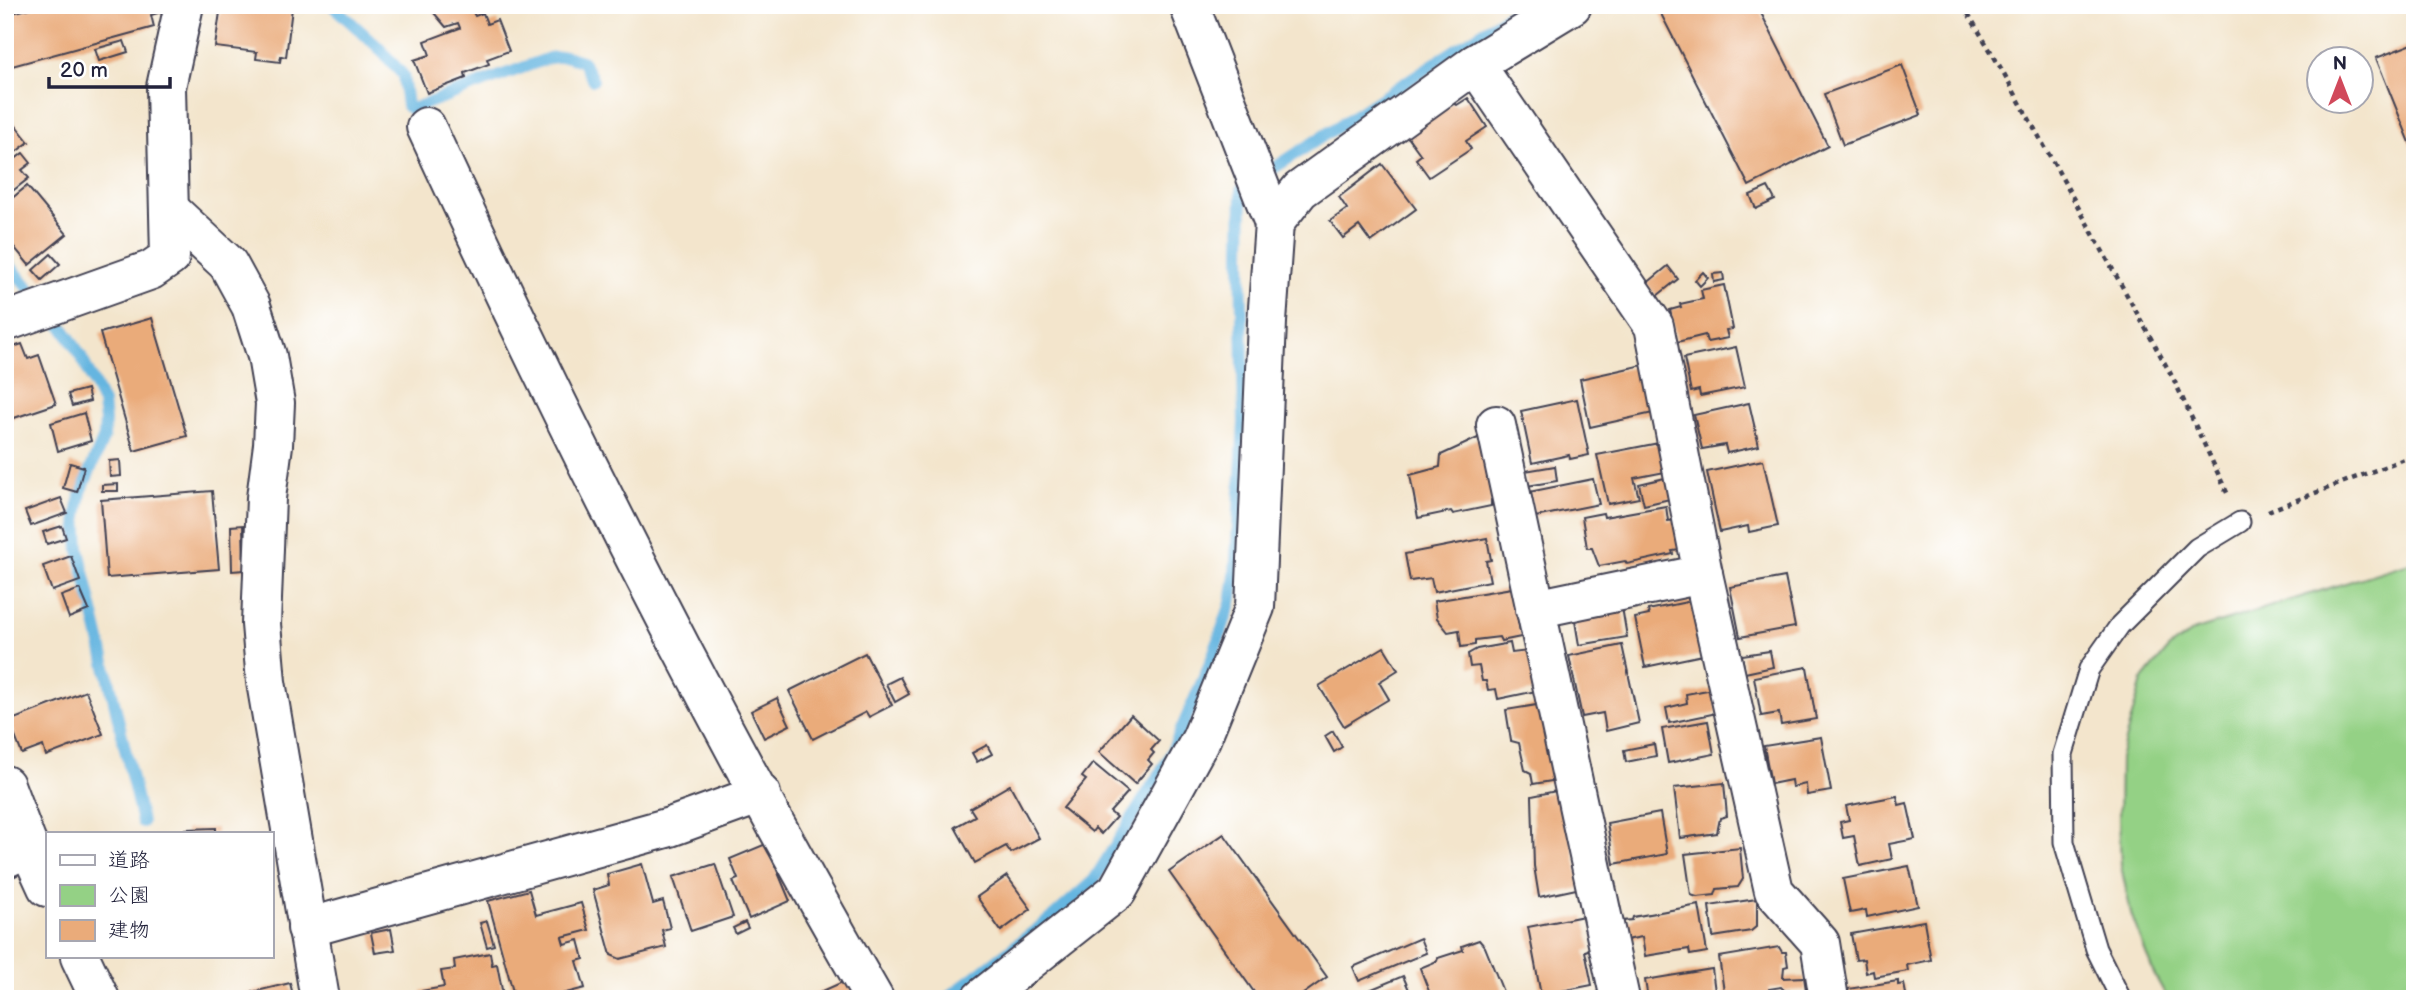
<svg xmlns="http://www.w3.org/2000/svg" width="2420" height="1004" viewBox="0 0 2420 1004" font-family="'Balsamiq Sans','Klee One',sans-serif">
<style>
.green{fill:#94d185;stroke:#5b7a60;stroke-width:2}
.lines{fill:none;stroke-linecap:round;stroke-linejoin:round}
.stream{stroke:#65b5e0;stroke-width:12}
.building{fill:#eaab7a}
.lane-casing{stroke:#413f51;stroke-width:23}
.street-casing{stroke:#413f51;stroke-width:42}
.path{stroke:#413f51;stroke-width:4.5;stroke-dasharray:5 5;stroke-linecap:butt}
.lane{stroke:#fff;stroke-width:19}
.street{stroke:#fff;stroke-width:38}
</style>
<rect width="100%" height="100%" fill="#fff"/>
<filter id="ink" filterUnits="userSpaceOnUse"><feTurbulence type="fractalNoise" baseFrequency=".0143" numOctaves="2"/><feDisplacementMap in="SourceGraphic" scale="14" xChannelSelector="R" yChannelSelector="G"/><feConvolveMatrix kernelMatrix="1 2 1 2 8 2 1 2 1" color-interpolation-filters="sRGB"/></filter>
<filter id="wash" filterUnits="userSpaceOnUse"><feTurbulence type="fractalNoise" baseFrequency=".00686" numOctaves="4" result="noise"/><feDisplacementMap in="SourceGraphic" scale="28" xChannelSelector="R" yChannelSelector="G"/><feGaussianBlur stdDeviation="1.57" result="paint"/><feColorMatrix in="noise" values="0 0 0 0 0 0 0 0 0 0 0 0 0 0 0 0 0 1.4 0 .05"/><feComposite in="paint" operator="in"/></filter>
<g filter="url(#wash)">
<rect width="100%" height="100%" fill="#f3e5cc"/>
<polygon class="green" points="2415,561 2415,999 2168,999 2154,974 2131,914 2121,866 2119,818 2120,758 2142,681 2168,649 2193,631"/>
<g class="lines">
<g class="stream">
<polyline points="332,5 378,47 403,75 407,106 412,109 549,58 565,56 582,61 593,80"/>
<polyline points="5,260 64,329 81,356 103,403 105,421 104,437 81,492 77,516 79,550 142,822"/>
<polyline points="946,999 1054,916 1094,880 1168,760 1211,661 1231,603 1235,576 1244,423 1241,256 1242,189 1524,5"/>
</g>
</g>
<g id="blocks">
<g class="building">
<polygon points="42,5 159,5 161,12 151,15 154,27 5,68 5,15"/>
<polygon points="221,5 272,5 292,8 286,57 281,56 280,62 256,59 257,52 215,47"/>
<polygon points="433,5 469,5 475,16 483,13 487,24 497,20 509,51 487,59 489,64 465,73 466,78 427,93 414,60 430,55 425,41 460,28 458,23 446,27 429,7"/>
<polygon points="1674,5 1757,5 1828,146 1749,186 1660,12"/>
<polygon points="124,41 128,52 99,61 95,49"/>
<polygon points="2415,43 2415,144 2411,145 2376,58"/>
<polygon points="1902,65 1921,115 1843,145 1824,94"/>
<polygon points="1468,98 1487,127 1466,141 1471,149 1429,177 1416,159 1421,155 1405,133 1451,103 1457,105"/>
<polygon points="5,112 29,142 5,160"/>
<polygon points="23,153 31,163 22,170 29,178 5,197 5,167"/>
<polygon points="1382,164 1416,209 1371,242 1359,226 1343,238 1330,221 1347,209 1339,197"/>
<polygon points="27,186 67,234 29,265 5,236 5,204"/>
<polygon points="1768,187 1775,200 1756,209 1750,195"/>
<polygon points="51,254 60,264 42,280 33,270"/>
<polygon points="1668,266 1678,279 1657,296 1646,284"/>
<polygon points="1703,272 1708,278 1700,286 1695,280"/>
<polygon points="1723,273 1724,280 1714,282 1713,274"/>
<polygon points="1724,285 1733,329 1726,330 1728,338 1707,342 1705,335 1677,342 1670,310 1681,307 1680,304 1703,299 1701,290"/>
<polygon points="152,318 187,436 134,451 100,333"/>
<polygon points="22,344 28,359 39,355 56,404 5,421 5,350"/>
<polygon points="1736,347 1745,387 1700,396 1699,390 1691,392 1684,358"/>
<polygon points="1643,365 1653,413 1590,427 1580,379"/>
<polygon points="87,389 90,401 72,406 68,394"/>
<polygon points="1577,399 1589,455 1570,459 1569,455 1532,463 1521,411"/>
<polygon points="1749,403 1759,446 1727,453 1725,445 1702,449 1694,415"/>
<polygon points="84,413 91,441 58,451 51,423"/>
<polygon points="1480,437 1494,499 1491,500 1491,506 1453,514 1451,511 1418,518 1410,475 1440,467 1441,455"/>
<polygon points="1659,443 1665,472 1634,478 1639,498 1608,504 1597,455"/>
<polygon points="120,460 121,476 110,477 109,461"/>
<polygon points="1763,460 1778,526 1749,532 1748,526 1720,532 1707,472"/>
<polygon points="70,463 84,467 77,492 63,488"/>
<polygon points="1555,466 1557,481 1527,486 1525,471"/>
<polygon points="1669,477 1674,498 1644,505 1639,484"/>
<polygon points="1593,479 1599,504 1535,517 1529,492"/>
<polygon points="118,484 118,491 102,491 102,485"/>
<polygon points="212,491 219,569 107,578 101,500"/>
<polygon points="61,498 67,513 31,526 25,511"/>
<polygon points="1666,506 1668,521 1680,520 1680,550 1672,551 1673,554 1627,564 1625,561 1599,566 1592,548 1587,548 1582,517 1603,513 1604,517"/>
<polygon points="243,525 244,570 232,571 231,526"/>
<polygon points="62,526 66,538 47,544 43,532"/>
<polygon points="1487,538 1491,560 1486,561 1490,581 1434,592 1431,578 1410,581 1405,554"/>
<polygon points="71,556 80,581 52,591 43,566"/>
<polygon points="1785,577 1795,627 1740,637 1730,587"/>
<polygon points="1512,588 1521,637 1501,641 1499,637 1475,640 1475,645 1461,647 1459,630 1448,632 1437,618 1434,601"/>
<polygon points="80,589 89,610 69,618 61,596"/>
<polygon points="1692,601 1703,655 1645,667 1635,618 1649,615 1648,610"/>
<polygon points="1622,607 1627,637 1579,645 1574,615"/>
<polygon points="1510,643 1512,653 1528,651 1536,691 1498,699 1496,689 1488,690 1486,681 1482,681 1479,666 1470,667 1468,654 1477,649"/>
<polygon points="1622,645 1639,723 1606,731 1603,713 1582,717 1569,656"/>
<polygon points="1384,647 1398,670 1379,682 1389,699 1344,726 1319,686"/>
<polygon points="1770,651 1773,667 1745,673 1742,655"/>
<polygon points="865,653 892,705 869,717 866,712 813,739 789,691"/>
<polygon points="1807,667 1816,719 1781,725 1779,713 1761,716 1754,677"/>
<polygon points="900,677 909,694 895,702 886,684"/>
<polygon points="1713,689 1717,713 1669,723 1666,708 1687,703 1686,694"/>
<polygon points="86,691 103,734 46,756 43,746 22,754 9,721"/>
<polygon points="777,698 790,725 764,738 751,711"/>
<polygon points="1543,704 1558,780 1533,784 1531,773 1525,770 1519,743 1511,741 1506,710"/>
<polygon points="1131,715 1159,741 1151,750 1154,753 1148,760 1152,764 1135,784 1099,752"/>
<polygon points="1708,721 1714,754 1668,763 1662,729"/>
<polygon points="1333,731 1342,747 1334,752 1325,736"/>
<polygon points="1821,737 1831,791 1807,795 1806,784 1792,787 1791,780 1771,784 1764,746"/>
<polygon points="1654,744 1656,756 1626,762 1624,750"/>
<polygon points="987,745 992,754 977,762 972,753"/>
<polygon points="1093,763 1128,792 1110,812 1116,817 1101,834 1095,828 1092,832 1063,808 1086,780 1082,777"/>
<polygon points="1724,783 1727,816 1720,818 1717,833 1680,838 1674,788"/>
<polygon points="1010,785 1039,838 1011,853 1006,846 975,863 955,827 975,816 970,808"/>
<polygon points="1561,790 1581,888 1539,897 1534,866 1532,796"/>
<polygon points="1897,796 1899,805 1907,803 1915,839 1889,844 1892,859 1860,866 1854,836 1843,838 1840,822 1849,820 1846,806"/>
<polygon points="1660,813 1667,854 1614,864 1607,823"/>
<polygon points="216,828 216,834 186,834 186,829"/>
<polygon points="1224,834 1327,977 1296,999 1259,999 1169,872"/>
<polygon points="766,844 790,901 749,919 733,881 738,879 730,859"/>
<polygon points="1740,848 1743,879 1738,887 1717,889 1715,895 1697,897 1691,895 1685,854"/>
<polygon points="642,864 653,904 663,901 670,928 662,930 666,947 620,959 611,955 593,890 609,885 607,874"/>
<polygon points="715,864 733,917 691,931 673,877"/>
<polygon points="1909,866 1918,906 1867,917 1866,910 1850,913 1843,879"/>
<polygon points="1007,876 1031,909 1001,931 977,897"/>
<polygon points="529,890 536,915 581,903 589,930 562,937 564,944 579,940 584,959 577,961 585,988 562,994 563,999 515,999 488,901"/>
<polygon points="1757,899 1757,926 1751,931 1713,937 1709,906"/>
<polygon points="1699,905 1707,952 1690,955 1689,949 1645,956 1642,937 1626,940 1623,921 1632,920 1633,917"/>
<polygon points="1584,916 1591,949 1585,951 1592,985 1541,995 1528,927"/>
<polygon points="487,921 494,945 487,947 480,923"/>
<polygon points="1924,921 1931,960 1907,965 1908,971 1874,977 1873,971 1866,973 1864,959 1856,960 1851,934"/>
<polygon points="745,922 748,928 736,934 733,928"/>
<polygon points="391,929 395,950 375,953 371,933"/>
<polygon points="1420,938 1426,953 1359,981 1353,967"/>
<polygon points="1479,940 1485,947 1506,999 1432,999 1420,968 1437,961 1438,958 1463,950 1462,946"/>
<polygon points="1779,947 1782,952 1786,952 1788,966 1784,967 1783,978 1804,977 1806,990 1785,991 1781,987 1769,989 1770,997 1725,999 1719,957"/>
<polygon points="490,953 492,965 497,964 503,995 492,999 423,999 421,991 444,987 441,971 455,969 454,960"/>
<polygon points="1712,969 1716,999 1648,999 1645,980"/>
<polygon points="1403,976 1413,999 1348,999"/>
<polygon points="847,980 858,999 805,999"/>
<polygon points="1898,981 1898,985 1904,984 1907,999 1850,999 1848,989"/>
<polygon points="290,983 294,999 229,999 229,998"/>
</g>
</g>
</g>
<g filter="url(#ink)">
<use href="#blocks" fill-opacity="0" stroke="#413f51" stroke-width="2"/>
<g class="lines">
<defs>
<g id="lane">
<polyline points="5,869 33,856"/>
<polyline points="2121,999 2096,949 2064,842 2063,754 2089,669 2120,625 2197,548 2240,522"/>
</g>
<g id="street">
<polyline points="1189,5 1274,223"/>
<polyline points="1475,64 1654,326 1703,574 1774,891 1820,943 1829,999"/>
<path d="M426 127C563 424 710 716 874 999"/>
<polyline points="169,209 228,264 251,306 267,356 275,403 273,445 266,498 261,624 266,682 320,999"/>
<polyline points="5,322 151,270 170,257 166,87 184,5"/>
<polyline points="1496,425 1620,999"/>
<polyline points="1535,609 1703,574"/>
<polyline points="5,785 26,841 47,887"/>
<polyline points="307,928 670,827 761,794"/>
<polyline points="80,957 100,999"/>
<polyline points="981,999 1117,891 1201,739 1255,607 1267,322 1274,223 1300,190 1475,64 1572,5"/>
</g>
</defs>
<use href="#lane" class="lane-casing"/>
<use href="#street" class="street-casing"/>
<g class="path">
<polyline points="1963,5 2002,70 2173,378 2229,497"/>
<polyline points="2268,511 2415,455"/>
</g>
<use href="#lane" class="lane"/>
<use href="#street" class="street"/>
</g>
</g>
<rect width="2420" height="1004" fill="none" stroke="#fff" stroke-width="28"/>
<rect x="46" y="832" width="228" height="126" fill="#ffffff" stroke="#a7a7b1" stroke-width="2"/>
<rect x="60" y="855" width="35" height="10" fill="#ffffff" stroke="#a7a7b1" stroke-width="2"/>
<text x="108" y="867" font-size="21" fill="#22223b">道路</text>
<rect x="60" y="885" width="35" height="21" fill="#94d185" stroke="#a7a7b1" stroke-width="2"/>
<text x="108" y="902" font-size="21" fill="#22223b">公園</text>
<rect x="60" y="920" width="35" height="21" fill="#eaab7a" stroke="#a7a7b1" stroke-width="2"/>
<text x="108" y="937" font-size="21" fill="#22223b">建物</text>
<g transform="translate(2340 80)"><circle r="33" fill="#ffffff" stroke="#a7a7b1" stroke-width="2"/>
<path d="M0-5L12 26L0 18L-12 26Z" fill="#d1495b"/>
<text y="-10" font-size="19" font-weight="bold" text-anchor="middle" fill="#22223b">N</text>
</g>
<path d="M49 77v10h121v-10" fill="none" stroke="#22223b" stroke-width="3.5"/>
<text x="60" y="77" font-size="21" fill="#22223b" stroke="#ffffff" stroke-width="5" paint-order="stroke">20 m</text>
</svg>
